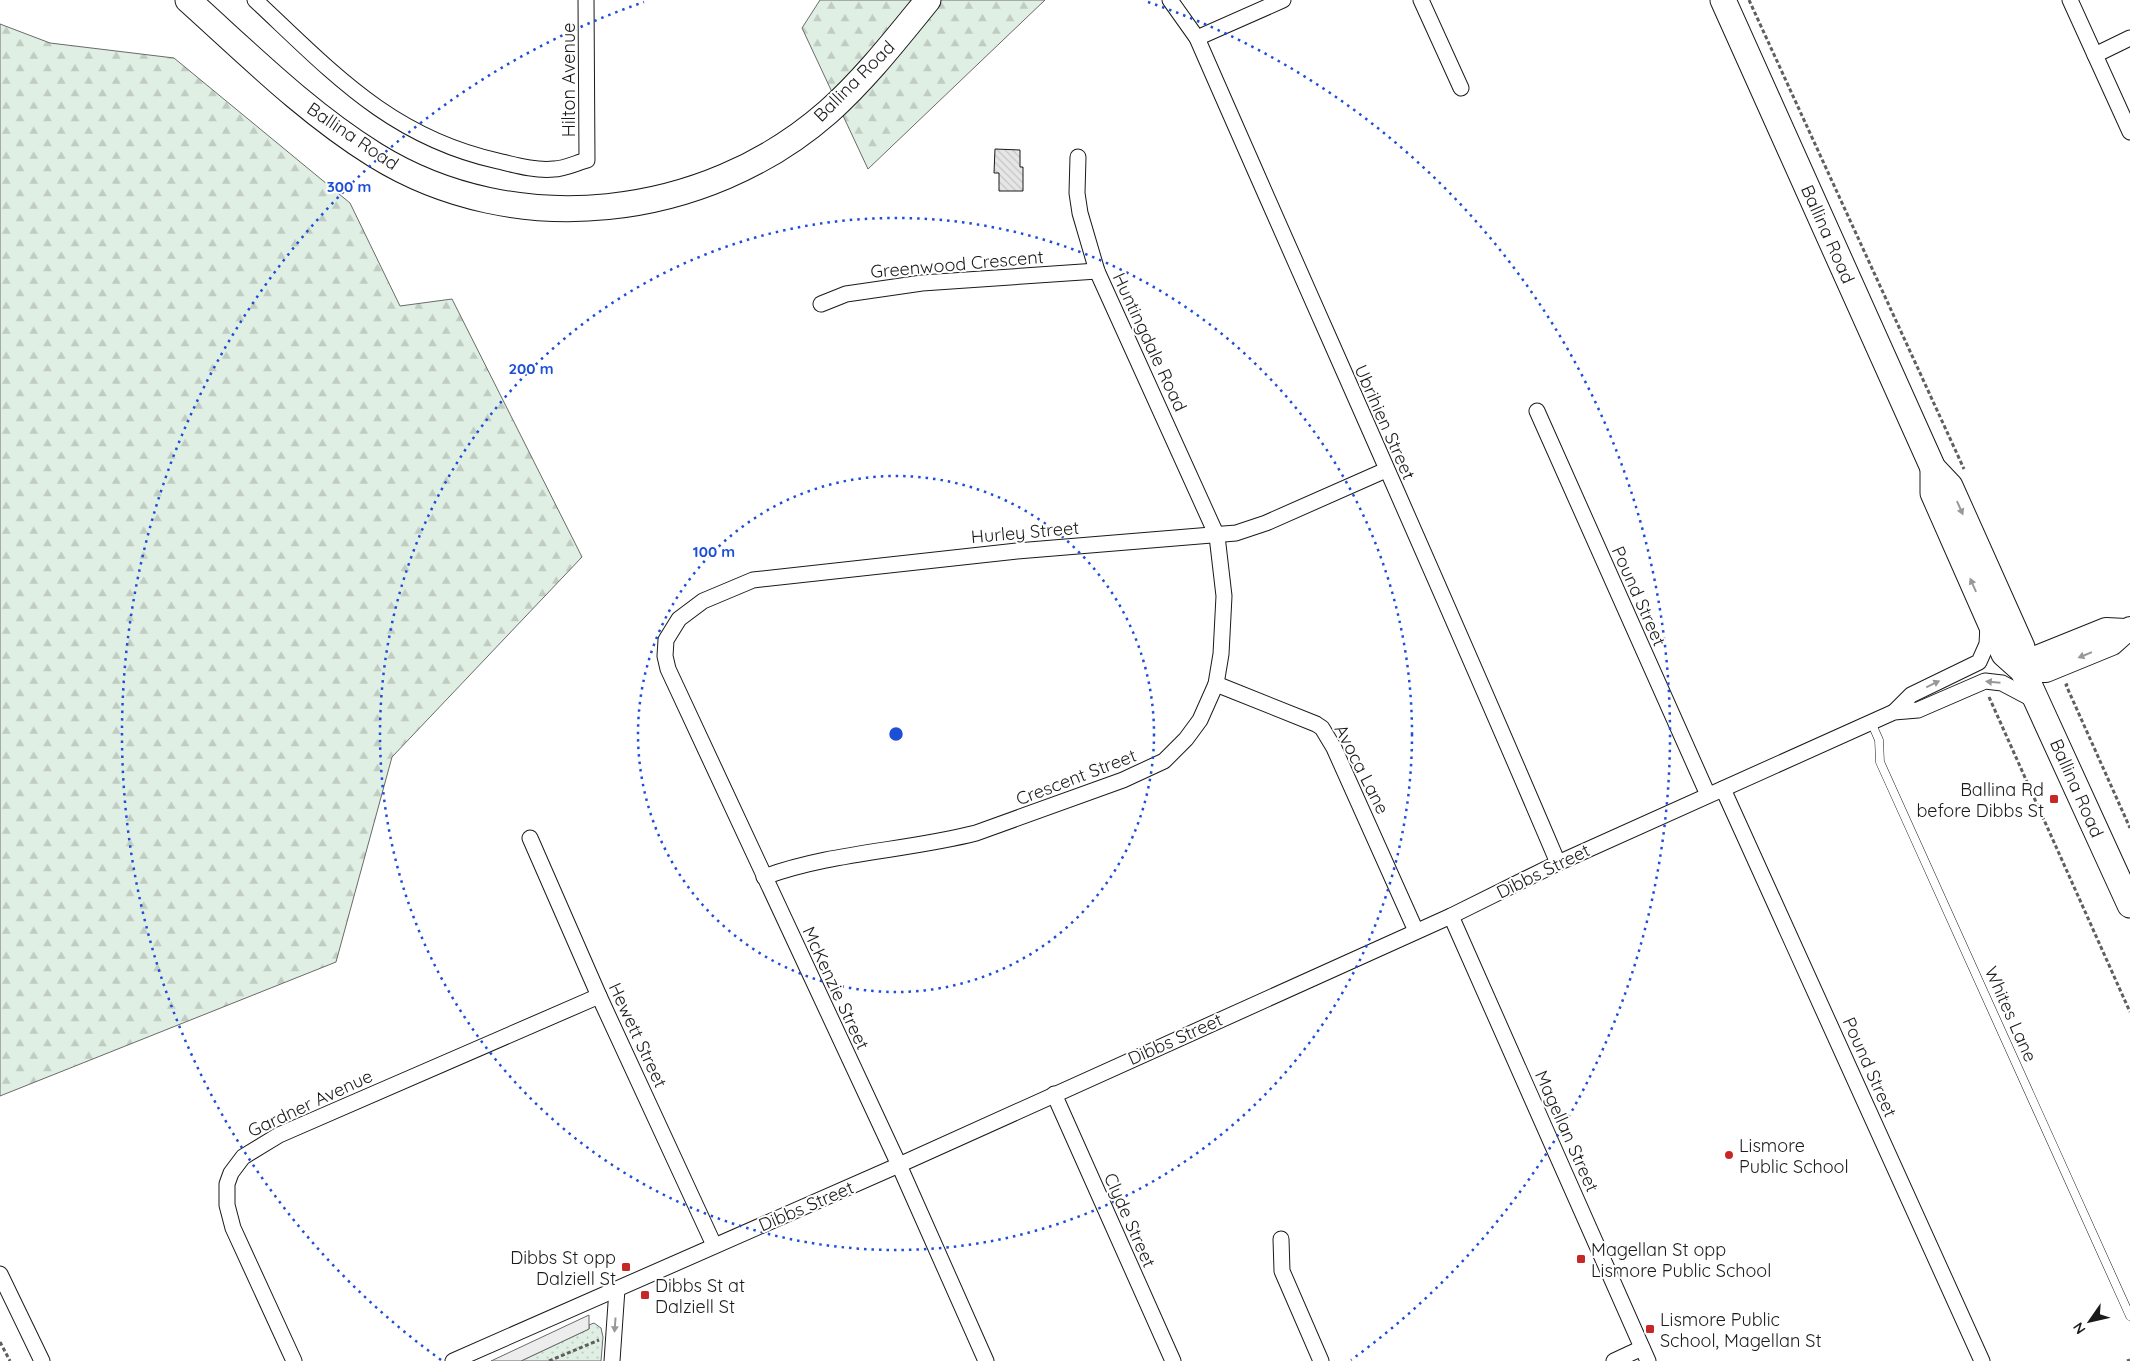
<svg xmlns="http://www.w3.org/2000/svg" width="2130" height="1361" viewBox="0 0 2130 1361" font-family="Quicksand,sans-serif">
<style>
.grass{fill:url(#grass-dots);stroke:#6a6a6a}
.forest{fill:url(#forest-firs);stroke:#6a6a6a}
.parking{fill:#ededed;stroke:#6a6a6a}
.building{fill:url(#building-back-hatch);stroke:#1a1a1a}
.lines{fill:none;stroke-linecap:round;stroke-linejoin:round}
.lane-casing{stroke:#1a1a1a;stroke-width:9}
.street-casing{stroke:#1a1a1a;stroke-width:17}
.secondary-casing{stroke:#1a1a1a;stroke-width:24}
.primary-casing{stroke:#1a1a1a;stroke-width:27}
.path{stroke:#5f5f5f;stroke-width:3;stroke-dasharray:4 2.5;stroke-linecap:butt}
.lane{stroke:#fff;stroke-width:8}
.street{stroke:#fff;stroke-width:15}
.secondary{stroke:#fff;stroke-width:22}
.primary{stroke:#fff;stroke-width:25}
.oneway{fill:#989898}
.ring{fill:none;stroke:#1d4ed8;stroke-width:2.5;stroke-dasharray:2.5 5}
.poi-dot{fill:#c62828;stroke:#fff;stroke-width:2}
.labels{text-anchor:middle;dominant-baseline:central;stroke-width:4;stroke-linejoin:round;paint-order:stroke}
.street-label{font-size:18px;fill:#1a1a1a;stroke:#fff}
.poi-label{font-size:18px;fill:#1a1a1a;stroke:#fff;text-anchor:start}
.centre{fill:#1d4ed8;stroke:#fff;stroke-width:2.5}
.ring-label{font-size:15px;text-anchor:middle;font-weight:bold;fill:#1d4ed8;stroke:#fff;stroke-width:4;stroke-linejoin:round;paint-order:stroke}
</style>
<defs>
<pattern id="grass-dots" width="8" height="8" patternUnits="userSpaceOnUse" patternTransform="scale(1.25)"><rect width="8" height="8" fill="#e0efe3"/><path d="M2 2h.1M6 6h.1" fill="none" stroke="#c0ccc2" stroke-width="1.8" stroke-linecap="round"/></pattern>
<pattern id="forest-firs" width="22" height="20" patternUnits="userSpaceOnUse" patternTransform="scale(1.25)"><rect width="22" height="20" fill="#e0efe3"/><path d="M5 1l3.5 6h-7zM16 11l3.5 6h-7z" fill="#c0ccc2"/></pattern>
<pattern id="building-back-hatch" width="6" height="6" patternUnits="userSpaceOnUse" patternTransform="scale(1.25)"><rect width="6" height="6" fill="#e6e6e6"/><path d="M-1 5l2 2M0 0l6 6M5-1l2 2" fill="none" stroke="#c5c5c5"/></pattern>
</defs>
<rect width="100%" height="100%" fill="#fff"/>
<polygon class="grass" points="594,1323 601,1328 603,1337 601,1361 521,1361 589,1329 589,1325"/>
<g class="forest">
<polygon points="820,0 1045,0 868,169 802,28"/>
<polygon points="0,24 50,43 174,58 350,203 400,306 452,299 582,557 392,757 336,962 0,1096"/>
</g>
<polygon class="parking" points="589,1315 589,1329 521,1361 491,1361"/>
<polygon class="building" points="995,149 1020,150 1020,167 1023,167 1023,191 999,191 999,173 994,173"/>
<g class="lines">
<defs>
<polyline id="lane" points="1871,722 1879,740 1880,762 2130,1316"/>
<g id="street">
<path d="M255 0C332 72 390 137 498 161 515 165 536 171 554 169 564 169 576 163 587 160L586 0"/>
<path d="M1170 0 1197 38C1317 313 1441 587 1558 863"/>
<polyline points="1421,0 1461,88"/>
<polyline points="2070,0 2130,132"/>
<polyline points="1197,38 1283,0"/>
<polyline points="2095,55 2130,38"/>
<polyline points="821,304 846,294 922,283 1097,271"/>
<polyline points="1537,411 1708,795"/>
<polyline points="1216,684 1316,724 1322,728 1334,748 1416,931"/>
<polyline points="1894,712 1911,695 1979,662 1987,644 1988,625"/>
<polyline points="1723,789 1982,1361"/>
<polyline points="530,838 599,996 714,1245"/>
<path d="M764 877C832 852 906 851 976 833L1123 780 1164 761 1186 739 1200 720 1216 684 1221 654 1224 596 1217 536 1097 271 1080 213 1077 193 1078 157"/>
<polyline points="1451,916 1648,1361"/>
<polyline points="1054,1094 1173,1361"/>
<polyline points="1281,1239 1282,1271 1321,1361"/>
<polyline points="0,1274 42,1361"/>
<polyline points="294,1361 233,1228 227,1205 227,1184 231,1173 243,1157 279,1135 599,996"/>
<polyline points="453,1361 899,1165 1451,916 1558,863 1894,712 1918,710 1985,681 2002,683 2036,701"/>
<polyline points="612,1361 617,1289"/>
<polyline points="986,1361 899,1165 668,669 665,656 666,640 679,619 703,601 753,580 1017,551 1236,533 1266,523 1386,470"/>
<polyline points="1614,1361 1642,1348"/>
</g>
<g id="secondary">
<polyline points="2023,671 2046,671 2112,644 2130,628"/>
<polyline points="2023,671 2039,656 2106,629 2126,630"/>
</g>
<g id="primary">
<path d="M188 0C248 54 306 112 375 155 515 242 705 220 828 112 865 79 897 38 928 0"/>
<polyline points="1723,0 1933,468 1950,486 2022,647 2023,671 2130,905"/>
<polyline points="1933,468 1933,493 1989,620 2004,654 2023,671"/>
</g>
</defs>
<use href="#lane" class="lane-casing"/>
<use href="#street" class="street-casing"/>
<use href="#secondary" class="secondary-casing"/>
<use href="#primary" class="primary-casing"/>
<g class="path">
<polyline points="1749,0 1964,469"/>
<polyline points="2068,684 2066,685 2130,828"/>
<polyline points="1989,697 2130,1012"/>
<polyline points="0,1342 10,1361"/>
<polyline points="549,1361 599,1340"/>
<polyline points="2127,1361 2130,1360"/>
</g>
<use href="#lane" class="lane"/>
<use href="#street" class="street"/>
<use href="#secondary" class="secondary"/>
<use href="#primary" class="primary"/>
</g>
<defs><path id="oneway-solid" d="M-6-.8H1V-3.2L6.5 0L1 3.2V.8H-6Z" transform="scale(1.25)"/></defs>
<g class="oneway">
<use href="#oneway-solid" transform="translate(1960 508) rotate(66)"/>
<use href="#oneway-solid" transform="translate(1973 585) rotate(-114)"/>
<use href="#oneway-solid" transform="translate(2085 655) rotate(158)"/>
<use href="#oneway-solid" transform="translate(1993 682) rotate(-175)"/>
<use href="#oneway-solid" transform="translate(1933 684) rotate(-26)"/>
<use href="#oneway-solid" transform="translate(615 1325) rotate(94)"/>
</g>
<g class="ring">
<circle cx="896" cy="734" r="258"/>
<circle cx="896" cy="734" r="516"/>
<path d="M441 1360A774 774 0 0 1 644 2M1148 2A774 774 0 0 1 1351 1360"/>
</g>
<g class="poi-dot">
<rect x="2049" y="794" width="10" height="10" rx="2.5"/>
<circle cx="1729" cy="1155" r="5"/>
<rect x="1576" y="1254" width="10" height="10" rx="2.5"/>
<rect x="621" y="1262" width="10" height="10" rx="2.5"/>
<rect x="640" y="1290" width="10" height="10" rx="2.5"/>
<rect x="1645" y="1324" width="10" height="10" rx="2.5"/>
</g>
<g class="labels">
<g class="street-label">
<text transform="translate(568 80) rotate(-90)">Hilton Avenue</text>
<text transform="translate(854 81) rotate(-45)">Ballina Road</text>
<text transform="translate(353 136) rotate(34)">Ballina Road</text>
<text transform="translate(1828 234) rotate(66)">Ballina Road</text>
<text transform="translate(957 264) rotate(-5)">Greenwood Crescent</text>
<text transform="translate(1150 342) rotate(65)">Huntingdale Road</text>
<text transform="translate(1385 422) rotate(66)">Ubrihien Street</text>
<text transform="translate(1025 532) rotate(-5)">Hurley Street</text>
<text transform="translate(1639 596) rotate(66)">Pound Street</text>
<text transform="translate(1362 769) rotate(63)">Avoca Lane</text>
<text transform="translate(1076 777) rotate(-21)">Crescent Street</text>
<text transform="translate(2077 788) rotate(66)">Ballina Road</text>
<text transform="translate(1543 871) rotate(-26)">Dibbs Street</text>
<text transform="translate(836 988) rotate(65)">McKenzie Street</text>
<text transform="translate(2011 1014) rotate(66)">Whites Lane</text>
<text transform="translate(638 1035) rotate(65)">Hewett Street</text>
<text transform="translate(1175 1039) rotate(-24)">Dibbs Street</text>
<text transform="translate(1870 1067) rotate(66)">Pound Street</text>
<text transform="translate(310 1103) rotate(-25)">Gardner Avenue</text>
<text transform="translate(1567 1131) rotate(66)">Magellan Street</text>
<text transform="translate(806 1206) rotate(-23)">Dibbs Street</text>
<text transform="translate(1130 1220) rotate(66)">Clyde Street</text>
</g>
<g class="poi-label">
<text x="2044" y="789" text-anchor="end">Ballina Rd<tspan x="2044" dy="21">before Dibbs St</tspan></text>
<text x="1739" y="1145">Lismore<tspan x="1739" dy="21">Public School</tspan></text>
<text x="1591" y="1249">Magellan St opp<tspan x="1591" dy="21">Lismore Public School</tspan></text>
<text x="616" y="1257" text-anchor="end">Dibbs St opp<tspan x="616" dy="21">Dalziell St</tspan></text>
<text x="655" y="1285">Dibbs St at<tspan x="655" dy="21">Dalziell St</tspan></text>
<text x="1660" y="1319">Lismore Public<tspan x="1660" dy="21">School, Magellan St</tspan></text>
</g>
</g>
<circle cx="896" cy="734" r="8" class="centre"/>
<g class="ring-label">
<text x="349" y="192">300 m</text>
<text x="531" y="374">200 m</text>
<text x="714" y="557">100 m</text>
</g>
<g transform="translate(2090 1321) rotate(236)" stroke="#ffffff" stroke-width="4" paint-order="stroke">
<path d="M0-4L9 19L0 12L-9 19Z" fill="#1a1a1a"/>
<text y="-8" font-size="14" font-weight="bold" text-anchor="middle" fill="#1a1a1a">N</text>
</g>
</svg>
